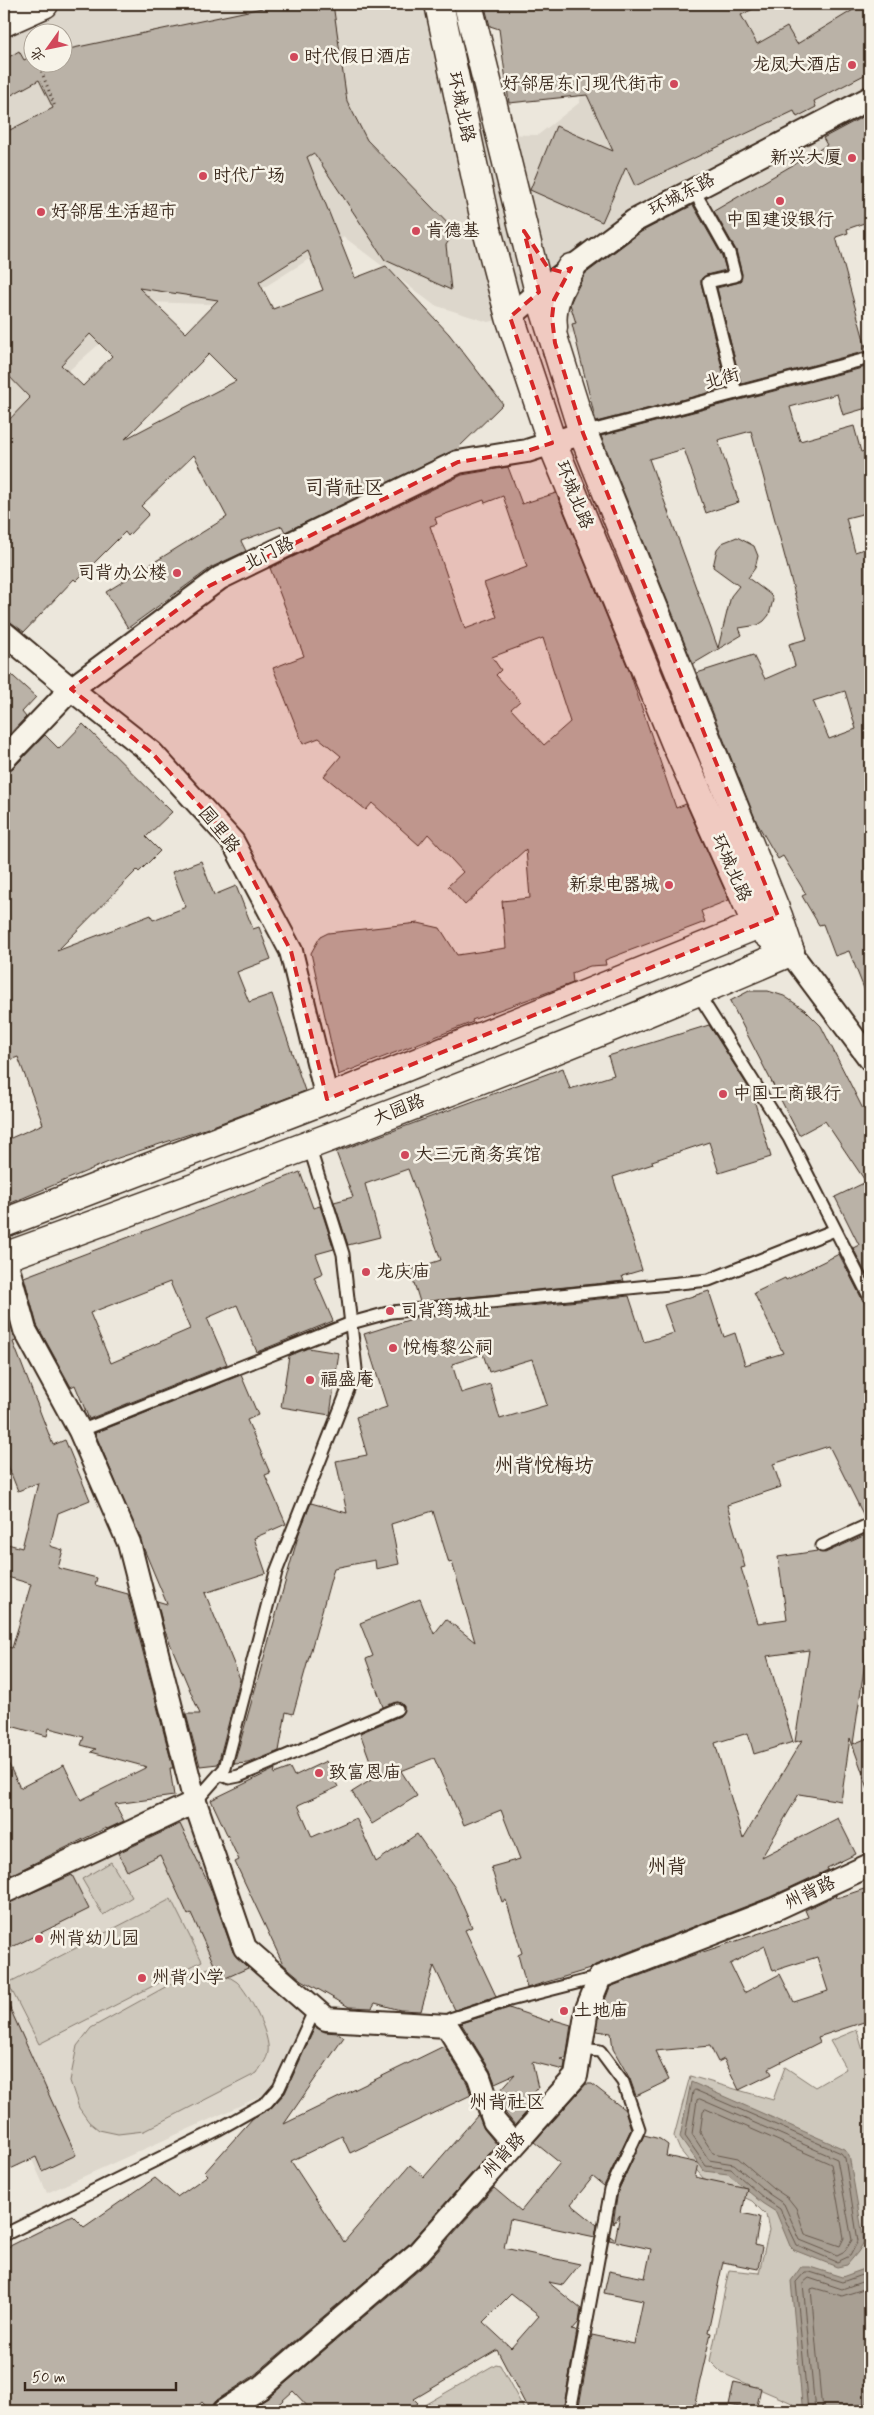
<svg xmlns="http://www.w3.org/2000/svg" width="874" height="2415" viewBox="0 0 874 2415" font-family="Mynerve,'LXGW WenKai TC',sans-serif">
<style>
.built{fill:#ddd7cc;fill-rule:evenodd}
.green{fill:#cec8bc;stroke:#84796d}
.water{fill:#a89f93;stroke:#7c7064}
.lines{fill:none;stroke-linecap:round;stroke-linejoin:round}
.shore{stroke:#67594d;stroke-width:1}
.building{fill:#bab2a7;stroke:#3b2a1e;fill-rule:evenodd}
.lane-casing{stroke:#3b2a1e;stroke-width:15}
.street-casing{stroke:#3b2a1e;stroke-width:26}
.secondary-casing{stroke:#3b2a1e;stroke-width:31}
.primary-casing{stroke:#3b2a1e;stroke-width:31}
.path{stroke:#3b2a1e;stroke-width:3;stroke-dasharray:1 4;stroke-linecap:butt}
.lane{stroke:#f7f3e8;stroke-width:11}
.street{stroke:#f7f3e8;stroke-width:22}
.secondary{stroke:#f7f3e8;stroke-width:28}
.primary{stroke:#f7f3e8;stroke-width:28}
.marked{fill:#d62828;fill-opacity:0.2;stroke:#d62828;stroke-width:4;stroke-dasharray:10 6;stroke-linejoin:round}
.poi-dot{fill:#d1495b;stroke:#f7f3e8;stroke-width:2}
.labels{text-anchor:middle;dominant-baseline:central;stroke-width:5;stroke-linejoin:round;paint-order:stroke}
.poi-label{font-size:18px;fill:#3b2a1e;stroke:#f7f3e8;text-anchor:start}
.street-label{font-size:18px;fill:#3b2a1e;stroke:#f7f3e8}
.neighbourhood-label{font-size:19px;fill:#3b2a1e;stroke:#f7f3e8}
.quarter-label{font-size:20px;fill:#3b2a1e;stroke:#f7f3e8}
</style>
<rect width="100%" height="100%" fill="#ece7dc"/>
<filter id="ink" filterUnits="userSpaceOnUse"><feTurbulence type="fractalNoise" baseFrequency=".02" numOctaves="2"/><feDisplacementMap in="SourceGraphic" scale="10" xChannelSelector="R" yChannelSelector="G"/><feConvolveMatrix kernelMatrix="1 2 1 2 8 2 1 2 1" color-interpolation-filters="sRGB"/></filter>
<g filter="url(#ink)">
<g class="built">
<path d="M4 4H459L491 134 538 135 579 103 605 19 615 4H870V180L730 253 735 276 638 301 635 315 568 334 555 343 532 299 510 318 488 322 434 305 344 237 236 305 147 302 16 417 4 405ZM32 32H62V62H32Z"/>
<polygon points="195,1802 245,1948 315,2009 279,2088 47,2193 4,2097 4,1892"/>
</g>
<g class="green">
<polygon points="111,1862 132,1897 103,1915 82,1879"/>
<polygon points="171,1899 202,1961 39,2044 8,1983"/>
<path d="M209 1968C218 1972 229 1976 237 1982 249 1993 271 2036 268 2052 267 2060 261 2066 257 2073L144 2131 118 2134 99 2130 89 2122 79 2108 70 2081 77 2046 91 2028 187 1975Z"/>
<polygon points="857,2030 870,2075 870,2411 796,2411 792,2403 722,2373 710,2361 729,2270 759,2273 769,2230 766,2215 752,2201 703,2178 680,2150 674,2136 690,2076 773,2100 785,2067 815,2087 846,2069 830,2041"/>
<polygon points="496,2364 500,2365 525,2411 418,2411 426,2404"/>
</g>
<g class="water">
<polygon points="691,2082 844,2149 849,2155 864,2242 858,2252 847,2265 837,2267 794,2250 790,2246 776,2212 762,2203 728,2174 704,2171 680,2137"/>
<polygon points="801,2267 810,2267 842,2277 870,2267 870,2411 804,2411 802,2404 791,2281"/>
</g>
<g class="lines">
<g class="shore">
<polygon points="695,2090 841,2153 845,2158 858,2241 850,2256 837,2262 797,2245 780,2209 765,2199 731,2169 706,2166 685,2136 693,2092"/>
<polygon points="700,2099 837,2159 852,2240 845,2251 837,2255 800,2240 784,2204 769,2194 734,2164 709,2160 692,2134 697,2100"/>
<polygon points="706,2109 831,2164 844,2238 840,2246 805,2234 796,2208 788,2198 773,2188 738,2158 713,2153 700,2133 703,2111"/>
<polyline points="808,2411 796,2282 805,2272 810,2272 842,2282 870,2272"/>
<polyline points="815,2411 803,2283 809,2278 842,2289 870,2279"/>
<polyline points="822,2411 811,2289 814,2288 842,2296 870,2287"/>
</g>
</g>
<g class="building">
<path d="M261 4H333L347 101 367 140 455 231 446 245 451 290 385 260 314 153 307 157 355 278 386 266 449 334 503 404 457 449 285 532 282 526 241 541 246 551 212 567 128 628 106 592 227 517 194 455 141 506 149 514 128 536 125 532 76 581 74 579 24 632 12 623 4 619V425L30 398 4 371V133L53 108 39 80 4 99V60L19 51 24 60 32 56V62H66L64 50 262 8ZM308 251 323 290 273 309 259 282ZM139 288 218 300 186 333ZM90 334 112 356 83 386 61 365ZM209 354 236 381 125 439Z"/>
<polygon points="488,4 763,4 741,15 757,44 787,27 797,44 863,4 870,4 870,72 814,101 816,107 797,117 794,111 635,186 626,167 602,222 530,190 556,126 613,151 587,95 509,103 499,29 490,26 486,11"/>
<polygon points="870,113 870,221 847,229 848,233 836,237 867,351 741,384 717,288 740,282 742,274 736,250 714,211 827,145 823,138"/>
<polygon points="693,205 722,256 726,270 706,275 701,279 701,283 727,388 596,422 572,324 576,323 570,304 574,295 585,274 641,232"/>
<path d="M870 366V407L843 415 837 394 790 407 800 441 854 426 861 452 870 449V512L846 518 855 552 870 547 869 1001 849 951 835 956 823 924 819 925 802 896 806 894 783 856 778 859 757 823 697 673 753 655 765 679 795 666 789 644 807 639 751 431 718 440 739 502 706 513 684 449 649 459 718 648 731 596 739 586 713 567 717 549 722 543 737 537 754 546 758 556 755 568 748 578 771 595 773 600 769 615 764 621 758 625 739 628 742 635 693 664 601 436ZM845 691 856 729 829 739 813 701Z"/>
<path d="M508 467 522 504 556 493 630 673 676 808 686 804 729 900 701 911 705 922 605 960 606 965 590 966 572 973 573 983 472 1020 473 1022 338 1075 311 953 320 937 328 933 418 923 440 928 457 955 506 948 502 901 530 898 526 849 465 905 448 886 463 872 428 834 419 845 372 803 366 810 324 776 341 756 319 738 303 744 273 668 304 656 270 568 462 475ZM503 496 527 567 484 583 497 617 465 629 430 526 437 524 435 518 484 500 485 503ZM543 638 570 722 544 745 511 709 520 701 496 675 501 670 492 657Z"/>
<polygon points="4,668 36,697 22,712 26,717 4,740"/>
<polygon points="83,724 172,812 146,837 160,851 139,872 137,870 57,951 151,915 153,920 186,907 172,872 201,861 214,895 236,886 253,929 259,927 271,959 237,972 249,1002 272,994 305,1091 205,1129 118,1158 4,1206 4,1141 43,1124 18,1057 4,1062 4,772 13,768 45,735 59,749"/>
<polygon points="749,991 768,991 784,996 805,1010 821,1026 863,1109 870,1104 870,1282 853,1248 859,1245 835,1197 866,1182 825,1121 799,1135 730,1001"/>
<polygon points="709,1025 752,1093 771,1157 719,1173 709,1142 652,1161 653,1164 613,1177 642,1270 622,1276 624,1281 420,1302 410,1270 441,1260 408,1169 365,1184 380,1237 348,1245 334,1202 353,1197 336,1152 563,1068 570,1089 614,1075 608,1056"/>
<path d="M300 1172 313 1208 320 1206 334 1249 316 1254 323 1273 314 1277 333 1321 257 1352 237 1305 207 1318 227 1364 89 1419 75 1385 71 1387 37 1325 24 1277ZM170 1282 190 1329 111 1363 90 1313Z"/>
<path d="M839 1254 863 1301 870 1305V1517L865 1518 829 1446 773 1464 781 1487 727 1505 745 1567 741 1568 758 1623 787 1619 778 1557 817 1551 825 1553 870 1533V1628L853 1744 870 1737V1787L868 1788 850 1738 841 1801 799 1794 762 1857 838 1818 856 1854 827 1868 828 1870 770 1897 595 1965 590 1969 527 1988 518 1955 522 1953 506 1900 502 1902 491 1867 520 1859 501 1810 464 1825 434 1758 401 1771 417 1796 372 1824 352 1792 376 1777 360 1733 400 1716 404 1709V1706L398 1702 383 1707 366 1659 373 1656 360 1623 420 1599 434 1634 446 1619 475 1642 452 1562 449 1563 433 1511 391 1524 399 1564 376 1569 375 1560 334 1568 293 1714 286 1712 279 1751 249 1763 234 1764 299 1533 311 1503 347 1513 336 1461 367 1455 356 1417 387 1407 364 1334 418 1317 629 1296 644 1342 674 1333 664 1305 709 1291 724 1337 735 1333 745 1365 783 1353 754 1293 785 1278 786 1280ZM483 1354 489 1372 532 1359 547 1405 500 1419 490 1384 461 1393 452 1364ZM809 1650 795 1742 802 1740 743 1839 715 1743 748 1733 754 1754 793 1742 767 1656Z"/>
<polygon points="4,1302 16,1341 13,1342 53,1445 65,1440 90,1500 58,1513 50,1546 63,1550 58,1568 97,1578 95,1585 128,1594 173,1768 170,1768 174,1796 115,1804 124,1821 107,1829 106,1828 4,1878 4,1754 20,1788 64,1765 81,1800 147,1767 91,1752 96,1749 81,1745 84,1737 49,1728 47,1736 4,1724 4,1646 12,1648 31,1584 4,1576 4,1543 22,1548 38,1483 18,1491 4,1456"/>
<polygon points="308,1348 339,1353 330,1415 281,1407 289,1356"/>
<polygon points="241,1375 258,1415 247,1420 270,1473 265,1475 286,1524 254,1538 266,1573 205,1593 240,1679 218,1764 200,1766 186,1714 200,1714 164,1629 157,1601 167,1604 95,1433"/>
<polygon points="326,1761 338,1787 298,1805 312,1837 356,1818 376,1862 417,1834 455,1888 472,1927 465,1930 496,1996 455,2010 434,1966 421,2011 400,2010 375,2003 372,2008 349,2007 302,1980 283,1964 235,1862 239,1860 211,1800 275,1769 274,1774 290,1768 294,1776"/>
<polygon points="180,1824 210,1887 233,1952 248,1968 221,1980 191,1913 188,1915 160,1855 127,1871 118,1853"/>
<polygon points="72,1875 89,1909 4,1951 4,1905"/>
<path d="M870 1887V2020L818 2037 820 2042 769 2068 772 2074 739 2090 724 2059 718 2062 710 2046 655 2051 669 2080 636 2096 630 2079 613 2049 611 2033 597 2031 600 2013 610 1987 691 1956 808 1917 805 1910 836 1895 837 1898ZM765 1946 773 1971 817 1957 828 1991 794 2002 780 1974 744 1993 730 1964Z"/>
<polygon points="4,1995 76,2155 42,2171 36,2157 4,2172"/>
<polygon points="509,2008 550,2022 551,2019 571,2025 566,2058 561,2059 565,2062 564,2070 532,2062 538,2088 532,2095 538,2099 515,2125 506,2114 498,2093 515,2074 495,2083 490,2070 461,2023"/>
<polygon points="315,2027 325,2032 338,2033 344,2037 284,2124 444,2046 467,2083 471,2095 350,2153 342,2136 291,2161 344,2242 410,2165 424,2177 478,2115 484,2129 497,2145 409,2244 252,2377 217,2400 211,2411 202,2402 192,2411 11,2411 4,2397 4,2249 72,2215 84,2227 155,2178 177,2197 208,2175 205,2172 253,2118 271,2108 285,2093"/>
<path d="M586 2084H592L625 2110 631 2129 604 2186 593 2177 571 2204 597 2225 595 2237 510 2219 504 2248 580 2264 563 2285 548 2282 581 2309 579 2322 572 2330 577 2331 563 2411H529L497 2350 414 2399 418 2403 409 2411H312L293 2391 271 2411H248L268 2398 427 2263 494 2188 521 2211 560 2163 534 2142ZM511 2294 539 2316 511 2348 483 2322Z"/>
<polygon points="644,2135 660,2139 668,2145 666,2156 698,2163 695,2177 747,2188 742,2213 760,2217 755,2245 762,2247 758,2269 723,2262 708,2332 711,2333 693,2411 578,2411 592,2335 634,2344 643,2301 604,2293 609,2271 645,2278 651,2249 609,2240 610,2236 615,2240 620,2215 613,2224 618,2191"/>
<polygon points="734,2382 761,2388 756,2410 729,2405"/>
</g>
<g class="lines">
<defs>
<g id="lane">
<polyline points="693,189 729,253 735,276 708,282 736,393"/>
<polyline points="583,433 870,358"/>
<polyline points="697,992 789,1138 870,1298"/>
<polyline points="80,1431 351,1323 391,1312 709,1280 835,1230"/>
<polyline points="822,1546 870,1524"/>
<polyline points="220,1774 229,1778 239,1776 397,1709"/>
<polyline points="195,1802 225,1768 276,1572 356,1369 343,1254 309,1146"/>
<polyline points="447,2026 450,2019 506,2001 600,1977"/>
<polyline points="4,2235 219,2129 267,2102 279,2088 315,2009"/>
<polyline points="570,2411 611,2189 639,2129 623,2082 600,2051 580,2049"/>
</g>
<g id="street">
<polyline points="510,317 539,292 634,221 870,98"/>
<polyline points="4,633 71,689 152,753 233,842 291,951 327,1099"/>
<polyline points="4,759 71,689 220,578 458,462 527,451 583,433"/>
<polyline points="790,952 870,1059"/>
<polyline points="5,1257 25,1330 80,1431 129,1543 195,1802"/>
<polyline points="4,1892 195,1802 245,1948 326,2019 447,2026 479,2077 494,2121 513,2143"/>
<polyline points="224,2411 260,2388 418,2253 576,2076 587,2009 600,1977 775,1909 870,1865"/>
</g>
<g id="secondary">
<polyline points="439,4 487,230 510,317 552,443 676,744 757,925 790,952"/>
<polyline points="468,4 539,292 583,433 778,916 790,952"/>
<path d="M553 327C550 304 560 286 571 268"/>
<polyline points="4,1223 327,1099 774,918"/>
<path d="M4 1257C268 1162 532 1064 790 952"/>
</g>
<polyline id="primary" points="4,22 44,4"/>
</defs>
<use href="#lane" class="lane-casing"/>
<use href="#street" class="street-casing"/>
<use href="#secondary" class="secondary-casing"/>
<use href="#primary" class="primary-casing"/>
<g class="path">
<polyline points="28,35 32,47"/>
<polyline points="38,62 55,107"/>
</g>
<use href="#lane" class="lane"/>
<use href="#street" class="street"/>
<use href="#secondary" class="secondary"/>
<use href="#primary" class="primary"/>
</g>
</g>
<path class="marked" d="M524 231 548 268 562 272 571 268 554 300 552 318 555 343 583 433 778 916 327 1099 291 951 233 842 152 753 71 689 209 586 458 462 527 451 552 443 510 317 539 292Z"/>
<g class="poi-dot">
<circle cx="294" cy="57" r="5"/>
<circle cx="852" cy="65" r="5"/>
<circle cx="674" cy="84" r="5"/>
<circle cx="852" cy="158" r="5"/>
<circle cx="203" cy="176" r="5"/>
<circle cx="780" cy="201" r="5"/>
<circle cx="41" cy="212" r="5"/>
<circle cx="416" cy="231" r="5"/>
<circle cx="177" cy="573" r="5"/>
<circle cx="669" cy="885" r="5"/>
<circle cx="723" cy="1094" r="5"/>
<circle cx="405" cy="1155" r="5"/>
<circle cx="366" cy="1272" r="5"/>
<circle cx="390" cy="1311" r="5"/>
<circle cx="393" cy="1348" r="5"/>
<circle cx="310" cy="1380" r="5"/>
<circle cx="319" cy="1773" r="5"/>
<circle cx="39" cy="1939" r="5"/>
<circle cx="142" cy="1978" r="5"/>
<circle cx="564" cy="2011" r="5"/>
</g>
<g class="labels">
<g class="poi-label">
<text x="304" y="57">时代假日酒店</text>
<text x="842" y="65" text-anchor="end">龙凤大酒店</text>
<text x="664" y="84" text-anchor="end">好邻居东门现代街市</text>
<text x="842" y="158" text-anchor="end">新兴大厦</text>
<text x="213" y="176">时代广场</text>
<text x="51" y="212">好邻居生活超市</text>
<text x="780" y="220" text-anchor="middle">中国建设银行</text>
<text x="426" y="231">肯德基</text>
<text x="167" y="573" text-anchor="end">司背办公楼</text>
<text x="659" y="885" text-anchor="end">新泉电器城</text>
<text x="733" y="1094">中国工商银行</text>
<text x="415" y="1155">大三元商务宾馆</text>
<text x="376" y="1272">龙庆庙</text>
<text x="400" y="1311">司背筠城址</text>
<text x="403" y="1348">悦梅黎公祠</text>
<text x="320" y="1380">福盛庵</text>
<text x="329" y="1773">致富恩庙</text>
<text x="49" y="1939">州背幼儿园</text>
<text x="152" y="1978">州背小学</text>
<text x="574" y="2011">土地庙</text>
</g>
<g class="street-label">
<text transform="translate(461 107) rotate(78)">环城北路</text>
<text transform="translate(682 195) rotate(-28)">环城东路</text>
<text transform="translate(722 379) rotate(-15)">北街</text>
<text transform="translate(574 495) rotate(68)">环城北路</text>
<text transform="translate(269 554) rotate(-26)">北门路</text>
<text transform="translate(219 830) rotate(51)">园里路</text>
<text transform="translate(731 868) rotate(66)">环城北路</text>
<text transform="translate(399 1110) rotate(-22)">大园路</text>
<text transform="translate(810 1893) rotate(-25)">州背路</text>
<text transform="translate(504 2155) rotate(-48)">州背路</text>
</g>
<g class="neighbourhood-label">
<text x="507" y="2102">州背社区</text>
</g>
<g class="quarter-label">
<text x="344" y="488">司背社区</text>
<text x="544" y="1466">州背悦梅坊</text>
<text x="667" y="1867">州背</text>
</g>
</g>
<rect width="874" height="2415" fill="none" stroke="#f7f3e8" stroke-width="20"/>
<rect x="10" y="10" width="854" height="2395" fill="none" stroke="#3b2a1e" stroke-width="2" filter="url(#ink)"/>
<g transform="translate(48 48) rotate(237)"><circle r="24" fill="#f7f3e8" stroke="#aca397"/>
<path d="M0-4L9 19L0 12L-9 19Z" fill="#d1495b"/>
<text y="-8" font-size="14" font-weight="bold" text-anchor="middle" fill="#3b2a1e">北</text>
</g>
<path d="M25 2382v8h151v-8" fill="none" stroke="#3b2a1e" stroke-width="2.5"/>
<text x="32" y="2382" font-size="15" fill="#3b2a1e" stroke="#f7f3e8" stroke-width="4" paint-order="stroke">50 m</text>
</svg>
